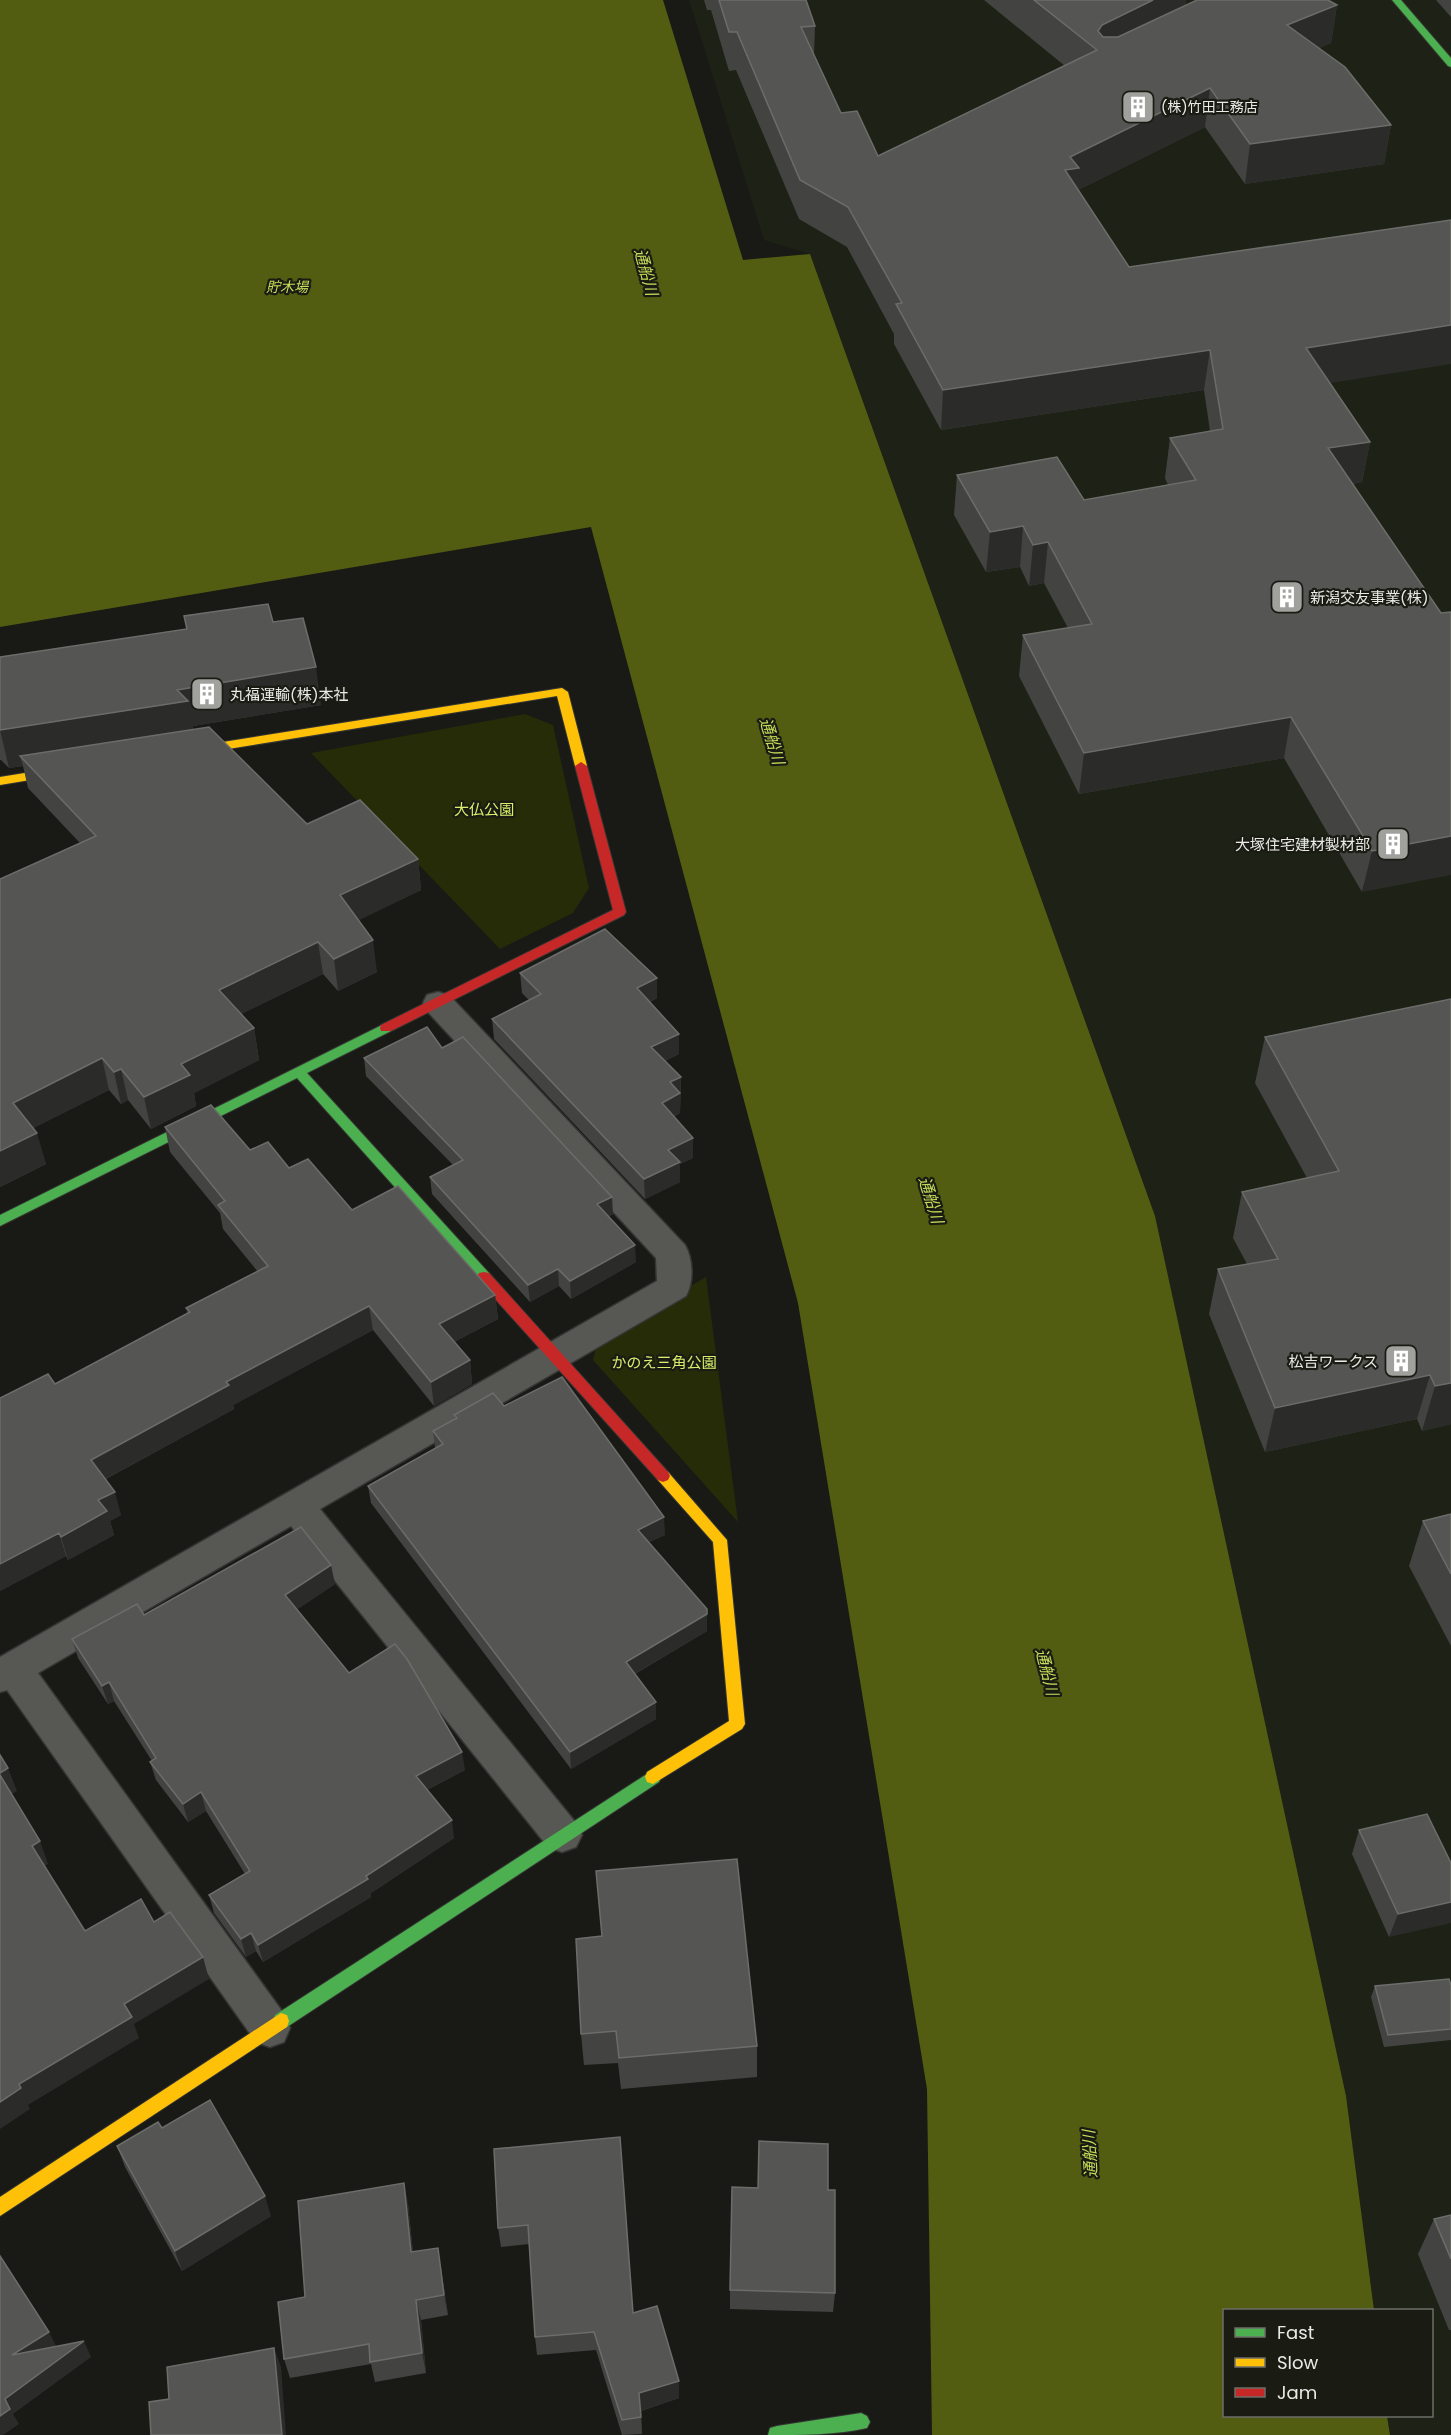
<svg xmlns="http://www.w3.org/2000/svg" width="1451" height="2435" viewBox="0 0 1451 2435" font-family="Poppins,'Noto Sans JP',sans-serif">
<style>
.built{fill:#1e2115}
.green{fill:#262b08}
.water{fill:#525d11}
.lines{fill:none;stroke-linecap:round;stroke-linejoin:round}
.street-casing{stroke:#353633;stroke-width:3}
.fast-casing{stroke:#353633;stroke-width:2}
.slow-casing{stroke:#353633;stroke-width:2}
.jam-casing{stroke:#353633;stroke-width:2}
.street{fill:#575854;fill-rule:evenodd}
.fast{fill:#4caf50;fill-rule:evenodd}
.slow{fill:#ffc107;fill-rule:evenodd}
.jam{fill:#c62828;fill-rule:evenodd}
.wall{fill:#434441}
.shaded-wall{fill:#2b2c29}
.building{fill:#555653;stroke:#6c6d6a;stroke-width:1.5}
.labels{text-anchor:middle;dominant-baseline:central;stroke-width:4.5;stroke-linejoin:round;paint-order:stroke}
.far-poi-label{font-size:14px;fill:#e9eae5;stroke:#1a1c14;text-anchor:start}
.far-water-label{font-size:14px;font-style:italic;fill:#c8de58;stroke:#1a1c14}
.poi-label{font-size:15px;fill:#e9eae5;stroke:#1a1c14;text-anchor:start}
.park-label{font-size:15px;fill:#d8ef69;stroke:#1a1c14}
.water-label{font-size:16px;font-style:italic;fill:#c8de58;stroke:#1a1c14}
</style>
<rect width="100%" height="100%" fill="#191a16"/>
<polygon class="built" points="689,0 1451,0 1451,2435 1390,2435 1387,2416 1432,2416 1432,2310 1374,2310 1351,2135 1155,1216 810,254 764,240"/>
<g class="green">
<polygon points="525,714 553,725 589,888 573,913 500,949 311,753"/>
<polygon points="706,1277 738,1522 593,1360 598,1339"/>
</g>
<polygon class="water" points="0,0 663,0 743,260 810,254 1155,1216 1346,2096 1374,2310 1224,2310 1224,2416 1387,2416 1390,2435 932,2435 927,2089 798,1303 591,527 0,627"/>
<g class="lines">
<defs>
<path id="street" d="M438 992 449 995 685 1245C693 1259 694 1282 686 1296L320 1509 576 1823 582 1835 576 1847 562 1852 548 1847 291 1526 38 1673 284 2014 290 2028 284 2042 270 2047 256 2042 7 1690 0 1692V1657L657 1281 656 1258 427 1011 423 1003 427 995Z"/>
<g id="fast">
<polygon points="1392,0 1401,0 1451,58 1451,67 1448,66"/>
<polygon points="386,1023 392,1028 391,1031 307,1073 489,1273 491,1277 489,1281 479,1281 297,1078 0,1226 0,1215"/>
<polygon points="653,1770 659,1772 661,1777 659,1782 287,2027 281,2029 275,2027 273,2021 275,2015"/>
<path d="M861 2413 867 2416 870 2422 867 2428C838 2435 799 2435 768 2435L770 2428 777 2426Z"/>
</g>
<g id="slow">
<polygon points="562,688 568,692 587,766 581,770 575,766 557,696 185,756 179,752 185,748"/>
<polygon points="68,766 74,770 72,773 0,785 0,777"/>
<polygon points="663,1470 668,1472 727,1540 745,1724 742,1729 653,1784 647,1782 645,1777 647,1772 729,1721 713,1542 658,1480 656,1476 658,1472"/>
<polygon points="281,2013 287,2015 289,2021 287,2027 0,2216 0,2197"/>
</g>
<g id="jam">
<polygon points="581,762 587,766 626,912 624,915 391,1031 381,1031 380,1028 381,1025 613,910 575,766"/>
<polygon points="484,1272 489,1273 668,1472 670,1476 668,1480 663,1482 658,1480 479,1281 477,1277 479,1273"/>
</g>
</defs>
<use href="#street" class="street-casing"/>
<use href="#fast" class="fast-casing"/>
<use href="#slow" class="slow-casing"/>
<use href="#jam" class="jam-casing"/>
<use href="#street" class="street"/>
<use href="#fast" class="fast"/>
<use href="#slow" class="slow"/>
<use href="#jam" class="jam"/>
</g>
<g class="wall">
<polygon points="704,0 806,0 815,26 814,56 841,113 878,156 1065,66 984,0 1186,0 1185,6 1337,5 1331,43 1319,48 1391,125 1384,164 1245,184 1205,127 1078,190 1129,267 1330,383 1370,442 1362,482 1352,484 1441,613 1362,892 1284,758 1079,794 1019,676 1023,635 1068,628 1044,583 1029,586 1020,567 986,572 954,515 957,475 1084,500 1168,485 1165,478 1170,438 1210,431 1204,390 941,430 894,344 894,334 847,247 799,219 736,70 729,71 711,10 707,10"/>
<polygon points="1436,0 1451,0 1451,17"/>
<polygon points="184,616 273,622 321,705 193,726 193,729 307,824 418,859 421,890 358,920 377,972 338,991 323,974 241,1014 254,1028 259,1060 194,1093 196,1106 151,1129 128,1100 121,1104 109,1090 33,1128 46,1164 0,1187 80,843 28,788 23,766 9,768 1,760 0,760 0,657 187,629"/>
<polygon points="520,973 657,978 657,998 650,1002 679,1034 679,1054 665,1061 681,1077 680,1113 674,1117 693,1138 693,1158 680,1164 680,1182 645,1199 494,1039 492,1019 529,1000 522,993"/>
<polygon points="1451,999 1451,1424 1422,1431 1417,1419 1265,1452 1209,1314 1218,1269 1247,1264 1233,1238 1242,1192 1307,1178 1255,1083 1265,1037"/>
<polygon points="442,1048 613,1214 608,1217 636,1262 571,1299 559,1286 530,1302 432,1194 430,1177 453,1165 366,1076 364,1058"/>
<polygon points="165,1127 250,1150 289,1168 352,1210 495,1295 498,1319 454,1342 470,1360 472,1384 434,1406 373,1330 233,1405 234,1409 106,1479 121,1515 110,1521 114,1535 68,1560 66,1556 0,1591 0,1398 55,1384 188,1314 186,1308 258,1272 223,1229 220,1213 170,1152"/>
<polygon points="504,1406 665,1535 649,1542 707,1614 707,1631 635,1674 656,1719 571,1769 371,1503 368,1486 435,1448 433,1431 455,1419 454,1415"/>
<polygon points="1451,1514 1451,1646 1409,1566 1423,1521"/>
<polygon points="335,1584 296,1610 349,1673 465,1770 427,1790 454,1838 371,1893 371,1897 263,1962 256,1951 246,1957 214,1913 209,1895 245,1874 206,1811 188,1822 156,1780 150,1762 152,1761 114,1701 108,1704 78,1658 72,1639 144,1615"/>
<polygon points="1359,1830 1451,1863 1389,1937 1352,1854"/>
<polygon points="601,1937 757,2046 757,2077 621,2089 618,2063 584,2065 581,2034"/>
<polygon points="1451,1985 1451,2040 1384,2047 1371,1997 1375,1986"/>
<polygon points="162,2128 271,2216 182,2271 125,2167 117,2146"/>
<polygon points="494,2149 633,2313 679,2381 679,2398 641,2411 642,2434 622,2435 596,2350 537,2355 535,2337 529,2244 501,2247 498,2228"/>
<polygon points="828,2190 835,2293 833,2312 730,2309 730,2290"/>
<polygon points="408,2204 413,2252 441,2268 448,2315 421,2320 426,2373 375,2382 371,2364 290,2378 284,2359"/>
<polygon points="1451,2215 1451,2330 1449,2330 1418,2254 1434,2219"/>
</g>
<g class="shaded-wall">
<polygon points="1153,0 1186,0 1183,21 1098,63 1098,31 1102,25"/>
<polygon points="1337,5 1331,43 1281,64 1287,25"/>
<polygon points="1210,88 1205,127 1076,191 1065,170 1070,157"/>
<polygon points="1391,125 1384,164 1245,184 1250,144"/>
<polygon points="1451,325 1451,364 1299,388 1306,348"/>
<polygon points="1210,350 1204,390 941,430 943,390"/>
<polygon points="1370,442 1362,482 1320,489 1328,448"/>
<polygon points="1023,526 1020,567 986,572 990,532"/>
<polygon points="1048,542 1044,583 1029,586 1033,545"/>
<polygon points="316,667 321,705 193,726 195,739 20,756 23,766 9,768 0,730 177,690"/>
<polygon points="1291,717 1284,758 1079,794 1084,753"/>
<polygon points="1451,836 1451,875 1362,892 1372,851"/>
<polygon points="418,859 421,890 345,927 340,895"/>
<polygon points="373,940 377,972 338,991 334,959"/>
<polygon points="318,942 323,974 225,1022 219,990"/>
<polygon points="657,978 657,998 637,1008 637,988"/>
<polygon points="254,1028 259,1060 194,1093 196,1106 151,1129 144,1097 181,1064"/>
<polygon points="679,1034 679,1054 652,1067 651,1047"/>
<polygon points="102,1058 109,1090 21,1134 13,1103"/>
<polygon points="121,1069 128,1100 121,1104 114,1072"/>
<polygon points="681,1077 680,1113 662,1123 662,1103 670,1082"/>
<polygon points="37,1133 46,1164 0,1187 0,1151"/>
<polygon points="693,1138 693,1158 680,1164 680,1182 645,1199 644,1179 668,1150"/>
<polygon points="612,1197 613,1214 598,1222 597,1204"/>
<polygon points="635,1245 636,1262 571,1299 570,1281"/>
<polygon points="558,1269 559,1286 530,1302 528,1285"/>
<polygon points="495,1295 498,1319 442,1348 439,1324"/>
<polygon points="369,1306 373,1330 233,1405 234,1409 98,1483 91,1460 226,1382"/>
<polygon points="470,1360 472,1384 434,1406 431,1382"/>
<polygon points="1430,1375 1417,1419 1265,1452 1275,1408"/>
<polygon points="1451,1383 1451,1424 1422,1431 1435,1386"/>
<polygon points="115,1492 121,1515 110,1521 114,1535 68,1560 61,1537 98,1500"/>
<polygon points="664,1517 665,1535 638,1547 638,1530"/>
<polygon points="59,1533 66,1556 0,1591 0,1564"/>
<polygon points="331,1565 335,1584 289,1615 285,1595"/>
<polygon points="707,1614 707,1631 626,1679 626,1662"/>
<polygon points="109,1682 114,1701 108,1704 102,1686"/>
<polygon points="656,1702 656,1719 571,1769 570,1752"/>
<polygon points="462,1752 465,1770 419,1794 416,1776"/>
<polygon points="8,1768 17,1791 7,1797 0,1777 0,1773"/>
<polygon points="201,1792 206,1811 188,1822 183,1804"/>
<polygon points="452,1820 454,1838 371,1893 371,1897 263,1962 258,1945"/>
<polygon points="40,1841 48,1864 40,1868 32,1846"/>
<polygon points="1451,1902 1451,1923 1389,1937 1398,1914"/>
<polygon points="251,1933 256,1951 246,1957 241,1939"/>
<polygon points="203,1957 209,1979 134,2024 139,2038 28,2105 30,2109 0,2129 0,2102 19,2084 124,2004"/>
<polygon points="404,2183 408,2204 415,2272 411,2252"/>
<polygon points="265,2196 271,2216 182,2271 175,2251"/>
<polygon points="438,2248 441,2268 448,2315 444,2295"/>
<polygon points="416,2300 421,2320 426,2373 422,2353"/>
<polygon points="49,2332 57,2348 12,2355"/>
<polygon points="84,2341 91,2357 13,2414 19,2424 3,2435 0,2435 0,2416 5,2399"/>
<polygon points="274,2348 281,2367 286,2435 282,2435"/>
<polygon points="679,2381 679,2398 640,2411 639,2393"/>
</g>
<g class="building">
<polygon points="719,0 806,0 815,26 801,27 841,113 857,111 878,156 1097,50 1034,0 1153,0 1102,25 1098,31 1103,37 1118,37 1197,0 1328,0 1337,5 1287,25 1345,67 1391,125 1250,144 1210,88 1070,157 1079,168 1065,170 1129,267 1451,220 1451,325 1306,348 1370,442 1328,448 1441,613 1451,612 1451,836 1372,851 1291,717 1084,753 1023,635 1092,624 1048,542 1033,545 1023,526 990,532 957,475 1057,457 1084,500 1196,480 1170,438 1223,429 1210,350 943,390 896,304 902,303 848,207 800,180 737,32 729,32"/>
<polygon points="268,604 273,622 303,618 316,667 177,690 188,701 0,730 0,657 187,629 184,616"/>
<polygon points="209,727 307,824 360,800 418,859 340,895 373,940 334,959 318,942 219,990 254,1028 181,1064 190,1075 144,1097 121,1069 114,1072 102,1058 13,1103 37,1133 0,1151 0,879 96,836 20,756"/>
<polygon points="605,929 657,978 637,988 679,1034 651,1047 681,1077 670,1082 680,1093 662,1103 693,1138 668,1150 680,1162 644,1179 492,1019 541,994 520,973"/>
<polygon points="1451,999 1451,1383 1435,1386 1430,1375 1275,1408 1218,1269 1278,1259 1242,1192 1339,1171 1265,1037"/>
<polygon points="427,1027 442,1048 463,1037 612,1197 597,1204 635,1245 570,1281 558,1269 528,1285 430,1177 463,1160 364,1058"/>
<polygon points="211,1105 250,1150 268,1142 289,1168 308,1159 352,1210 398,1186 495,1295 439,1324 470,1360 431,1382 369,1306 226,1382 229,1385 91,1460 115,1492 98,1500 107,1511 61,1537 59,1533 0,1564 0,1398 48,1374 55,1384 190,1312 186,1308 268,1266 218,1205 225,1201 165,1127"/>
<polygon points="562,1377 664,1517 638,1530 707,1609 707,1614 626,1662 656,1702 570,1752 368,1486 443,1444 433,1431 457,1418 454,1415 493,1393 504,1406"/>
<polygon points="1451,1514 1451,1574 1423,1521"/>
<polygon points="301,1527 331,1565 285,1595 349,1673 395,1644 407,1659 462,1752 416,1776 452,1820 366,1876 368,1879 258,1945 251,1933 241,1939 209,1895 250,1871 201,1792 183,1804 150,1762 156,1758 109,1682 102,1686 72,1639 137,1604 144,1615"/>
<polygon points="0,1755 8,1768 0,1773"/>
<polygon points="0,1775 40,1841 32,1846 85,1931 141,1899 154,1922 170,1912 203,1957 124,2004 132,2017 19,2084 21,2088 0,2102"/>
<polygon points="1427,1814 1451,1863 1451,1902 1398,1914 1359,1830"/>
<polygon points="737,1859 757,2046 619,2058 616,2031 581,2034 576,1939 602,1936 596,1871"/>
<polygon points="1449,1979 1451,1985 1451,2029 1388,2035 1375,1986"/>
<polygon points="210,2100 265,2196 175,2251 117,2146 158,2122 162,2128"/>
<polygon points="620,2137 633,2313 657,2306 679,2381 639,2393 641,2417 622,2420 594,2332 535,2337 528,2225 498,2228 494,2149"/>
<polygon points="759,2141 828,2144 828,2190 835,2190 835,2293 730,2290 732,2187 758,2188"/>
<polygon points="404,2183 411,2252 438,2248 444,2295 416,2300 422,2353 370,2362 369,2344 284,2359 278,2302 305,2297 298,2201"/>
<polygon points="1451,2215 1451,2259 1434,2219"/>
<polygon points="0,2256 49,2332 12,2355 84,2341 5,2399 10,2409 0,2416"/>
<polygon points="274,2348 282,2435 151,2435 149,2402 169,2399 167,2367"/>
</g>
<defs>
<symbol id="building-square" viewBox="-11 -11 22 22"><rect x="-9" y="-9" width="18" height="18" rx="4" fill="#a0a19d" stroke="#1a1c14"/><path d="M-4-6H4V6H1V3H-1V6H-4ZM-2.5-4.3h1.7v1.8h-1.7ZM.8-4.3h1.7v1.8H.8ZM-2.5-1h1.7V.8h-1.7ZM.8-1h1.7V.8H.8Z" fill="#fff"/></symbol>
</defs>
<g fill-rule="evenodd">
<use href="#building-square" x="1119" y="88" width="38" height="38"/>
<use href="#building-square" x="1268" y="578" width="38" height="38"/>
<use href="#building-square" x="188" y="675" width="38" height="38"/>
<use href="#building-square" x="1374" y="825" width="38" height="38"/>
<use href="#building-square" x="1382" y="1342" width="38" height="38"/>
</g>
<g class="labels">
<g class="far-poi-label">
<text x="1161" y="107">(株)竹田工務店</text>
</g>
<g class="far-water-label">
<text x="287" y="287">貯木場</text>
</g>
<g class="poi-label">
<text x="1310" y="597">新潟交友事業(株)</text>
<text x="230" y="694">丸福運輸(株)本社</text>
<text x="1370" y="844" text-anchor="end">大塚住宅建材製材部</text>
<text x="1378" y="1361" text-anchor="end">松吉ワークス</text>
</g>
<g class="park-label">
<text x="484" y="809">大仏公園</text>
<text x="664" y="1362">かのえ三角公園</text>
</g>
<g class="water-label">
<text transform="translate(646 272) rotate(75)">通船川</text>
<text transform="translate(772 741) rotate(73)">通船川</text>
<text transform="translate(931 1200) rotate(73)">通船川</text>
<text transform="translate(1047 1672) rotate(76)">通船川</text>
<text transform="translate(1090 2154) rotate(-93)">通船川</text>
</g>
</g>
<rect x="1223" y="2309" width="210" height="108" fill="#1a1c14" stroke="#6d6e68" stroke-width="1.5"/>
<rect x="1235" y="2328" width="30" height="9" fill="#4caf50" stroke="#6d6e68" stroke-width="1.5"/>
<text x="1277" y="2339" font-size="18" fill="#e9eae5">Fast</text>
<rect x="1235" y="2358" width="30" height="9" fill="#ffc107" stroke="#6d6e68" stroke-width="1.5"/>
<text x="1277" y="2369" font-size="18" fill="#e9eae5">Slow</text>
<rect x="1235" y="2388" width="30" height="9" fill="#c62828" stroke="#6d6e68" stroke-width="1.5"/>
<text x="1277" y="2399" font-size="18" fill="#e9eae5">Jam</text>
</svg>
